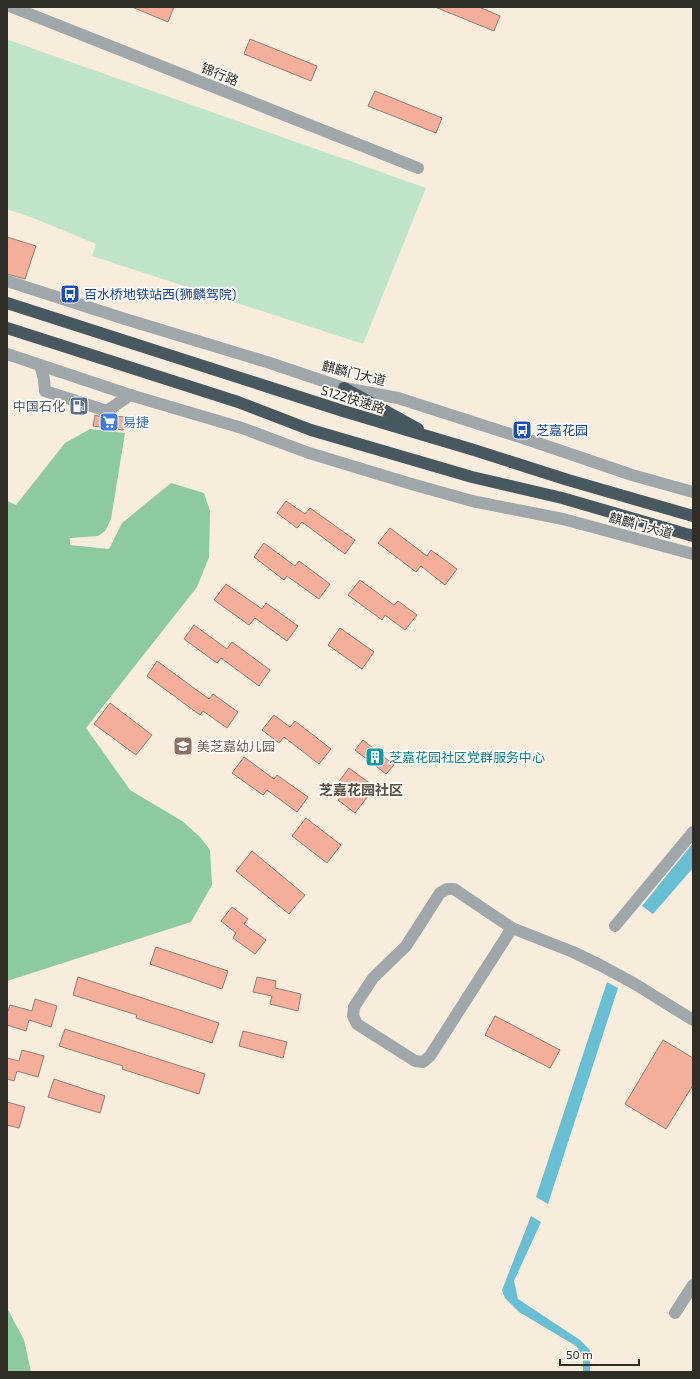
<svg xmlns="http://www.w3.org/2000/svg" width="700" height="1379" viewBox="0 0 700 1379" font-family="'Exo 2','Noto Sans SC',sans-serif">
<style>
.green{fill:#bfe4c8}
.forest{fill:#8dca9f}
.water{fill:#68bed3}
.building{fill:#f4ae9a;stroke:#917e79}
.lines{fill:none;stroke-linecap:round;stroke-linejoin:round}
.minor{stroke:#9fa7ab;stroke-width:12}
.highway{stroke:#485860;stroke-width:12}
.labels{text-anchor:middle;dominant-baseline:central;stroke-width:3.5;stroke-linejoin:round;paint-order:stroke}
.street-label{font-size:13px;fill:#302c26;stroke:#fdfbf8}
.transit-label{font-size:13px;fill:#164399;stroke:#fdfbf8;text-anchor:start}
.service-label{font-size:13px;fill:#4e5e75;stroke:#fdfbf8;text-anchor:end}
.shop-label{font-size:13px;fill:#366cbe;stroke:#fdfbf8;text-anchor:start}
.education-label{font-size:13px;fill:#785e54;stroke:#fdfbf8;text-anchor:start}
.culture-label{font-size:13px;fill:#0d838f;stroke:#fdfbf8;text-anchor:start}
.neighbourhood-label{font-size:14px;font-weight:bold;fill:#584f42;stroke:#fdfbf8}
</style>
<rect width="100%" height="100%" fill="#f8ecdd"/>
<polygon class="green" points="9,40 426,188 363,344 92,256 96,244 33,218 7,209 7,42"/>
<g class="forest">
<polygon points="90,429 125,433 111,519 105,531 98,536 70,538 70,545 109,549 122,523 171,483 204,493 210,511 209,557 197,587 86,728 130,790 182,821 200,837 210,850 212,885 191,922 7,981 7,501 16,505 65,443"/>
<polygon points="7,1308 24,1340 31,1372 7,1372"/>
</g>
<g class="water">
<polygon points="693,843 693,868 653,914 642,906"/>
<polygon points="607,982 618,988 548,1204 536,1197"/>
<polygon points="531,1216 541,1222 514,1281 518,1299 580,1340 590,1350 590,1372 583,1372 583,1356 576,1346 519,1312 505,1298 502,1290"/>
</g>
<g class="building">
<polygon points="132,7 174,7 168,22"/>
<polygon points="435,7 479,7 500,16 494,31"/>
<polygon points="250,39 317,66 311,81 244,54"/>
<polygon points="375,91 442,118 436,133 368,106"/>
<polygon points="7,237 36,246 25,279 7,274"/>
<polygon points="95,415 105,418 108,418 114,416 125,417 123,430 93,426"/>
<polygon points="286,501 305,514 310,508 355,540 345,554 302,522 297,528 277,513"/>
<polygon points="390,528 427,556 431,550 457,569 445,585 421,566 416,572 378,543"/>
<polygon points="264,543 295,566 299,561 330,584 319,599 287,576 284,580 254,557"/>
<polygon points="360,580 394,605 398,601 417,615 405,630 385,615 382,620 348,595"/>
<polygon points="226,584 262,609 266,603 298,626 287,641 255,618 249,625 214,600"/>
<polygon points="194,625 227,649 232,642 270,670 259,686 221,658 217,663 184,639"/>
<polygon points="340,628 374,652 362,669 328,645"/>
<polygon points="157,661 209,699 213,694 238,712 227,728 203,711 200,715 147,676"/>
<polygon points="110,703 152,735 136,755 94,724"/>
<polygon points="274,715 290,727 295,721 331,749 319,764 284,737 279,743 262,730"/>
<polygon points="363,740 394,765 386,774 355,750"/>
<polygon points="244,757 274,779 277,775 308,797 297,812 267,790 263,795 232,773"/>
<polygon points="349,768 375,787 355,813 338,800 346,791 337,784"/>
<polygon points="306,818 341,845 327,863 292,836"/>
<polygon points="252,851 305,895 289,914 236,871"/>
<polygon points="232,907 248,919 244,924 266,940 255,954 233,938 236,933 221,921"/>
<polygon points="156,947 228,971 222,989 150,964"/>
<polygon points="78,977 219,1023 212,1043 136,1018 137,1015 73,995"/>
<polygon points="257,977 276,981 275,988 301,994 298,1011 270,1004 272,996 253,992"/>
<polygon points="35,999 57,1006 51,1027 29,1020 26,1031 7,1025 7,1014 10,1005 32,1011"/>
<polygon points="495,1016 560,1050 550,1068 485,1035"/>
<polygon points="65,1029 205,1074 199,1094 122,1069 123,1066 59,1046"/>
<polygon points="243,1031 287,1042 283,1058 239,1046"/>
<polygon points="663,1040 693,1058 693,1085 666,1129 625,1104"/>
<polygon points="22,1050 44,1056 38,1077 17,1071 14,1081 7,1079 7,1058 19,1061"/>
<polygon points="54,1079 105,1096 100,1113 48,1097"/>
<polygon points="7,1102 25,1107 19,1128 7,1125"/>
</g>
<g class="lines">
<g class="minor">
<polyline points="12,7 418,168"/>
<polyline points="7,281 125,319 270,363 344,388 398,398 532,441 632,475 693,492"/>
<polyline points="7,354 130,395 242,428 309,453 408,483 472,501 563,519 693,554"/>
<polyline points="40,365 44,379 45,391 107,411 130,395"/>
<polyline points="615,926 693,832"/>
<polyline points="512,928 430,1056 423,1062 415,1061 357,1024 353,1016 354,1007 373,978 406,946 440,893 447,889 454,889 512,928 573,952 600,965 635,984 693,1020"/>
<polyline points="675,1313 693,1285"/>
</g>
<g class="highway">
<polyline points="7,303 343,411 474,450 568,480 693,516"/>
<polyline points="7,328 238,402 311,430 472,477 562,498 693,536"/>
<polyline points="344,388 418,429"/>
</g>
</g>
<defs>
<symbol id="bus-square" viewBox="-11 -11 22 22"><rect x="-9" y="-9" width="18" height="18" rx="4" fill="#1a4fb4" stroke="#fdfbf8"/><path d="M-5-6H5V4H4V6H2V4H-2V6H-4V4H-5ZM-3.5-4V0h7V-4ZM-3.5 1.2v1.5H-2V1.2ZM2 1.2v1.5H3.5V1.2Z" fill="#fff"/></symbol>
<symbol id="fuel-square" viewBox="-11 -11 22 22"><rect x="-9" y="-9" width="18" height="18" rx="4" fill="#5c6f8a" stroke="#fdfbf8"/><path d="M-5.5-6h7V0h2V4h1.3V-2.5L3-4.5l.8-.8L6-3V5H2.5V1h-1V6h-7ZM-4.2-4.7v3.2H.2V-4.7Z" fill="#fff"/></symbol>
<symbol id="supermarket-square" viewBox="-11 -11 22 22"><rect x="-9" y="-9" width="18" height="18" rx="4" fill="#3f7fe0" stroke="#fdfbf8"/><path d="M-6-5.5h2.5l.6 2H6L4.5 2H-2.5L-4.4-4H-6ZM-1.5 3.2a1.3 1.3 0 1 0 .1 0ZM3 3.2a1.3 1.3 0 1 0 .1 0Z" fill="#fff"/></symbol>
<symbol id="school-square" viewBox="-11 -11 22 22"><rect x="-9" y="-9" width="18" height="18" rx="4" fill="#8d6e63" stroke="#fdfbf8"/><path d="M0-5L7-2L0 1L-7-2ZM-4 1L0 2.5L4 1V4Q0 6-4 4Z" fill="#fff"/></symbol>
<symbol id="building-square" viewBox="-11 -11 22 22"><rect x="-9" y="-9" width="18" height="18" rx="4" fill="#0f9aa8" stroke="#fdfbf8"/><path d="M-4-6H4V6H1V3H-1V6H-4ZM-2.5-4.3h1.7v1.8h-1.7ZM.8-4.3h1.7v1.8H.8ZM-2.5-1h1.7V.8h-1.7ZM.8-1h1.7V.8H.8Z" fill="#fff"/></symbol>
</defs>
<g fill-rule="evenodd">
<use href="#bus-square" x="59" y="283" width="22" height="22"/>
<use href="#fuel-square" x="68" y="395" width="22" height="22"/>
<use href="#supermarket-square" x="98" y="411" width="22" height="22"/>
<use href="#bus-square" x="511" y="419" width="22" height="22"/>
<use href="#school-square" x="172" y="735" width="22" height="22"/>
<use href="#building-square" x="364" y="746" width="22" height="22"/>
</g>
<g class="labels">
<g class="street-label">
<text transform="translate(220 74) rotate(22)">锦行路</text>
<text transform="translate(354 373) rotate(14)">麒麟门大道</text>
<text transform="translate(353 399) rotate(17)">S122快速路</text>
<text transform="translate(641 525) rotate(15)">麒麟门大道</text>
</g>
<g class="transit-label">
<text x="84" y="294">百水桥地铁站西(狮麟驾院)</text>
<text x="536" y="430">芝嘉花园</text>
</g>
<g class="service-label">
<text x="65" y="406">中国石化</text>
</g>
<g class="shop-label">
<text x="123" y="422">易捷</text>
</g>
<g class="education-label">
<text x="197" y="746">美芝嘉幼儿园</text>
</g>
<g class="culture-label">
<text x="389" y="757">芝嘉花园社区党群服务中心</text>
</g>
<g class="neighbourhood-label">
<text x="361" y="789">芝嘉花园社区</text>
</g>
</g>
<rect width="700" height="1379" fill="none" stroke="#302c26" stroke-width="16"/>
<path d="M560 1359v6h79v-6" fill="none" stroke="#302c26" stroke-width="2"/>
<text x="566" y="1359" font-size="12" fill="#302c26" stroke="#fdfbf8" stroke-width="3" paint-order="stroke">50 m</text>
</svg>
